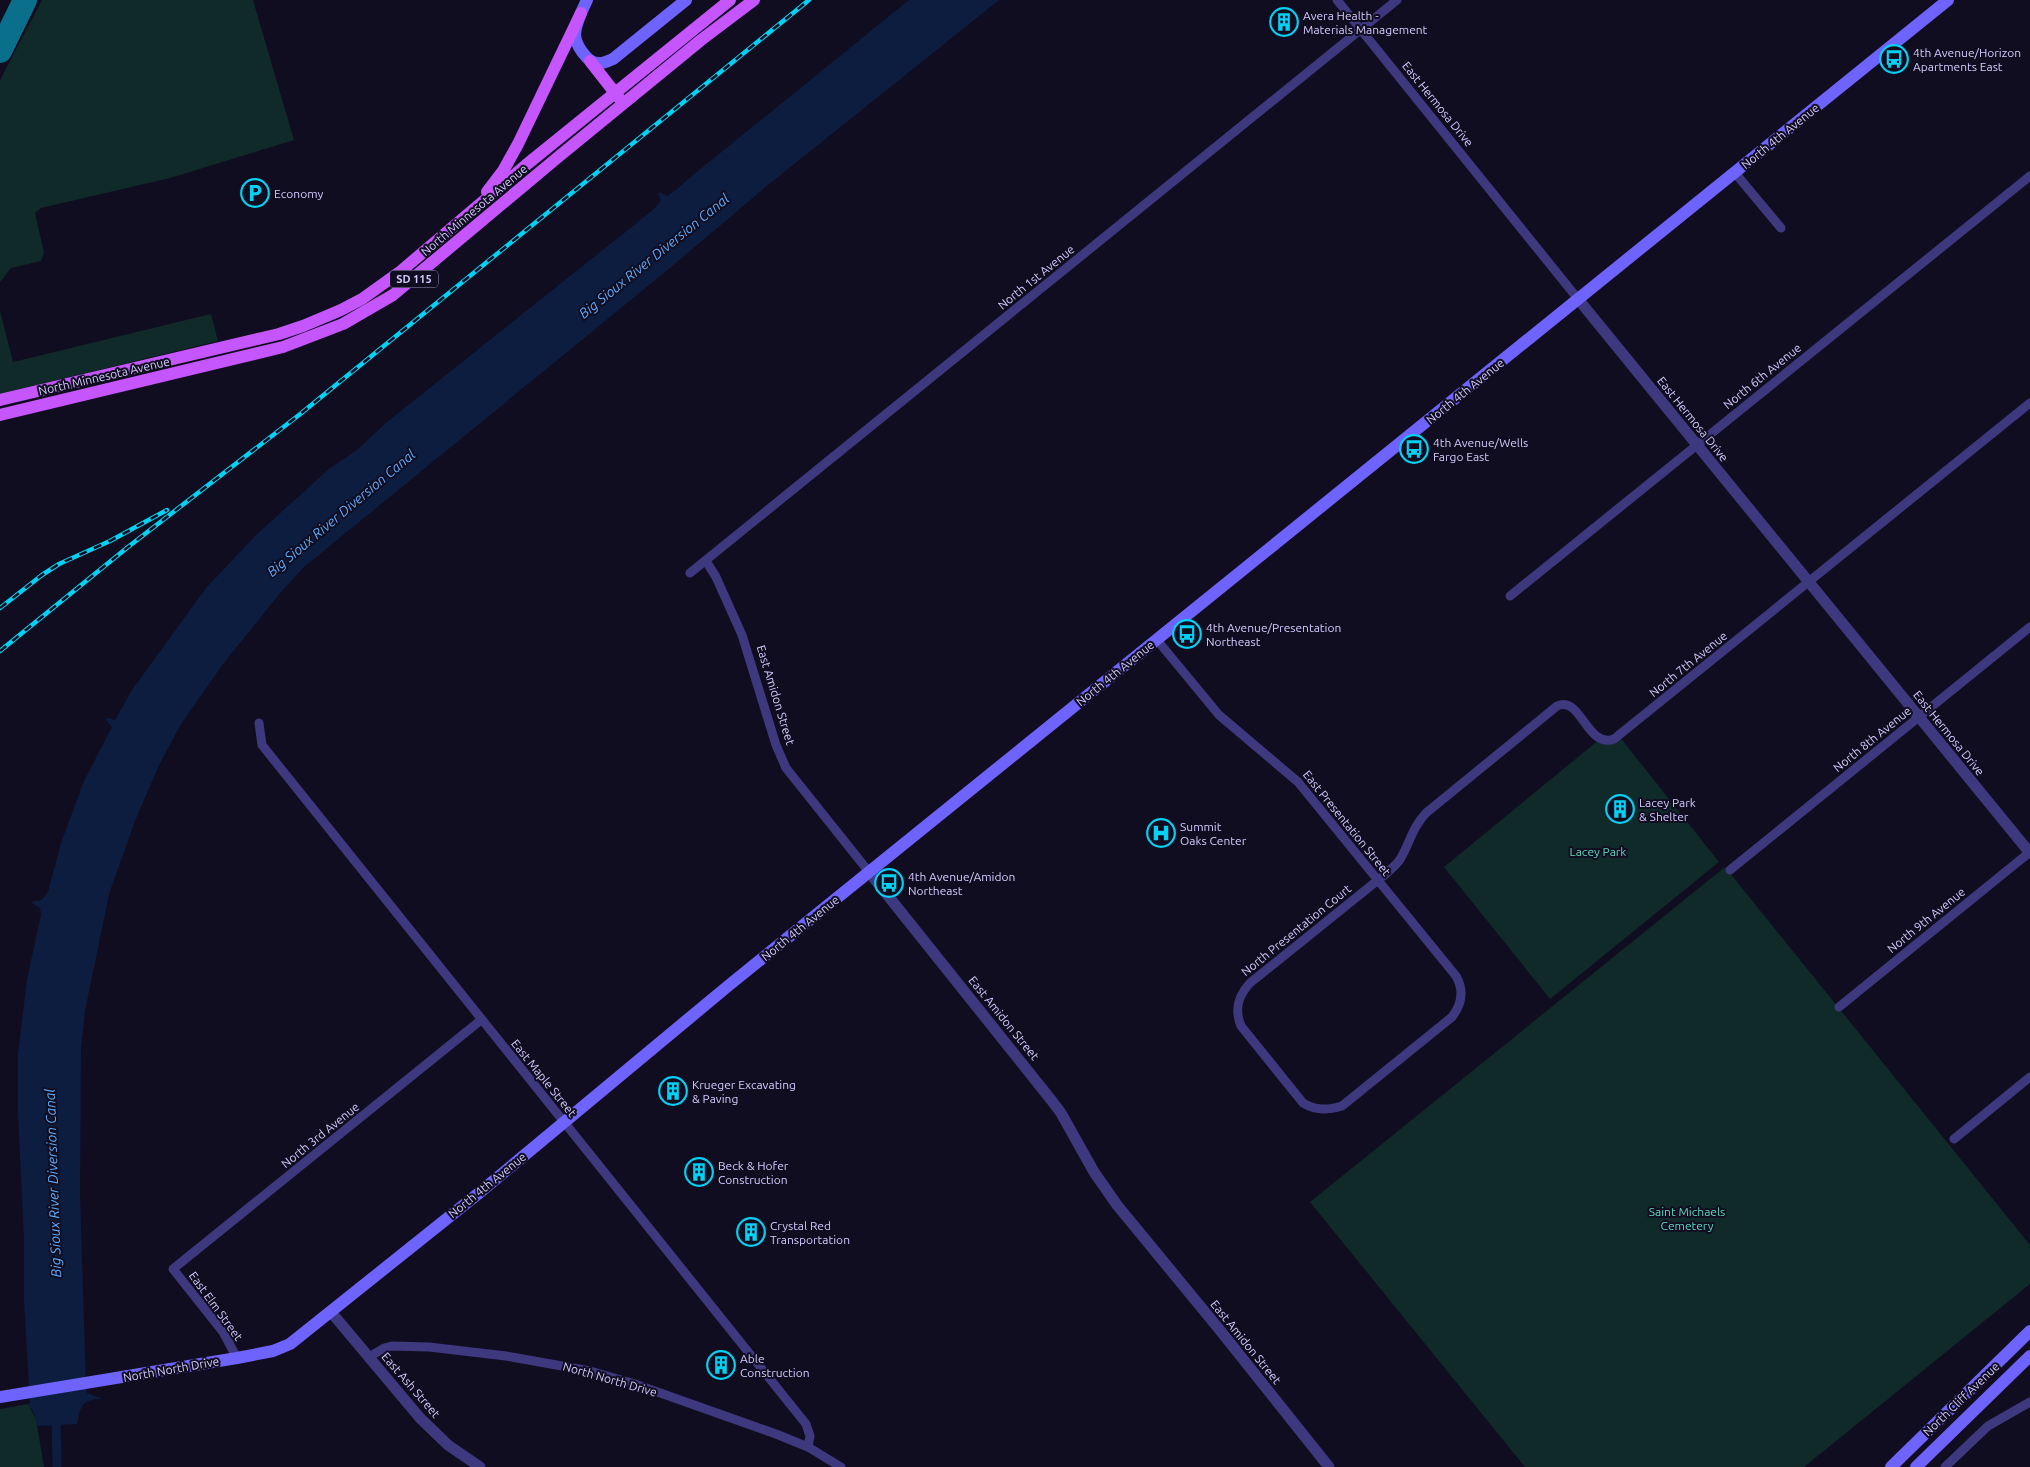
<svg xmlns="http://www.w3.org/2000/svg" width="2030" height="1467" viewBox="0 0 2030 1467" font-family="Ubuntu,sans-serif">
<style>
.green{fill:#102929}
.water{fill:#0c1d40}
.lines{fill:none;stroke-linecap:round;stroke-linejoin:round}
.canal{stroke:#0c1d40;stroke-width:9}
.taxiway{stroke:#0a6f8a;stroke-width:24}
.minor{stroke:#3e387e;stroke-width:9}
.tertiary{stroke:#3e387e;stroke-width:11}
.secondary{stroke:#6e64fd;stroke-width:12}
.primary{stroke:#c555fd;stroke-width:12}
.rail-casing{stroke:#03d1f3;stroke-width:4.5}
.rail{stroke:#110d20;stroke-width:2.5;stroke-dasharray:8;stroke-linecap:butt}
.labels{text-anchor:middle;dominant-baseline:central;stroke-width:4;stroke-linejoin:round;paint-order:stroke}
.shield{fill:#110d20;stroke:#9a93bb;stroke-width:1}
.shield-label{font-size:11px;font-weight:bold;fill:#d4ccfe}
.poi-label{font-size:12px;fill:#d4ccfe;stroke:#110d20;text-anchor:start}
.street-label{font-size:12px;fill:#d4ccfe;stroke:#110d20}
.park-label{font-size:12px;fill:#5addc1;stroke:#110d20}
.water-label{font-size:14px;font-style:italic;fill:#5cacfd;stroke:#110d20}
</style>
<rect width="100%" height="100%" fill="#110d20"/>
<g class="green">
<polygon points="42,0 253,0 294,140 170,178 41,208 35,213 44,253 41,261 11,268 0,282 0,80"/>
<polygon points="0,311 13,362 211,314 218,341 0,394"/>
<polygon points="1619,736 1719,862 1550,999 1444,867 1600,739"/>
<polygon points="1725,867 2030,1245 2030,1284 1804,1467 1525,1467 1310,1202"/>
<polygon points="28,1404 36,1419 44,1467 0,1467 0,1409"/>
</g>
<path class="water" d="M909 0H999L768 185 665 272 304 567 281 592 223 664 181 724 159 765 135 821 109 894 85 1011 81 1049 80 1193 86 1389 87 1393 102 1399C81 1399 81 1406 77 1424L37 1426 34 1413 28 1404 30 1403 24 1302V1238L18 1114V1054L27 979 41 915 40 908 32 903 33 901 42 900 48 892 61 843 84 781 112 727 106 720 107 718 115 720 132 690 206 588 256 535 329 469 357 450 387 422 653 210 661 201 658 194 660 192 667 196 675 191 687 180Z"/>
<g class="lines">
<polyline class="canal" points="56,1414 57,1467"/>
<polyline class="taxiway" points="0,51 25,0"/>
<g class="minor">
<polyline points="1337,0 1578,299"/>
<polyline points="1735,173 1781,228"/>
<polyline points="706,561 716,577 742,635 776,745 786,768 869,872"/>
<polyline points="690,573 1397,0"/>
<polyline points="1510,596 2030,176"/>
<path d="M1157 640 1219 715 1298 782 1456 976C1464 990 1462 1004 1452 1017L1342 1106C1328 1110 1316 1111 1303 1103L1241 1026C1234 1009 1238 996 1250 983L1378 880C1386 874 1393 868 1399 861 1410 844 1411 829 1426 813L1557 706C1581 695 1587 749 1614 739L2030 403"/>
<polyline points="259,723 262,745 806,1424 810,1436 808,1447"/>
<polyline points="1730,870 2030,627"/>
<polyline points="1839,1007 2030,852"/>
<polyline points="1954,1139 2030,1077"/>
<polyline points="369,1357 384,1348 392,1346 429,1347 506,1356 590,1371 635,1384 776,1434 808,1447 841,1467"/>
<polyline points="237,1358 223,1332 173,1269 481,1020"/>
<polyline points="1945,1467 1988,1426 2030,1402"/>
</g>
<g class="tertiary">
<polyline points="1578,299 2030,853"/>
<polyline points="869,872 1052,1101 1061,1113 1094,1172 1117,1205 1219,1329 1329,1467"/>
<polyline points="331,1312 420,1418 448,1445 480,1467"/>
</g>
<g class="secondary">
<path d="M587 0C582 10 576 22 575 34 575 44 587 63 598 63 603 64 608 61 613 59L686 0"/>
<polyline points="0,1397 237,1358 273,1351 290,1344 479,1193 728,986 1948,0"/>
<polyline points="1891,1467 2030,1331"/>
<polyline points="1916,1467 2030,1356"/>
</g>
<g class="primary">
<polyline points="590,61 619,98"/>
<polyline points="487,192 503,171 518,144 581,13"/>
<polyline points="0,400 279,334 303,326 341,310 362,299 401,271 526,165 730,0"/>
<polyline points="0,415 283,347 343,324 393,295 557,158 701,40 754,0"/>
</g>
<defs>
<g id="rail">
<polyline points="0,608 42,575 59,564 110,541 167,510"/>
<polyline points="0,651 128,547 299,415 809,0"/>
</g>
</defs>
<use href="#rail" class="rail-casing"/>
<use href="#rail" class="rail"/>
</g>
<defs>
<symbol id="building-ring" viewBox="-11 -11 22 22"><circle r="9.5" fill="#110d20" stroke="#03d1f3" stroke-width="1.5"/><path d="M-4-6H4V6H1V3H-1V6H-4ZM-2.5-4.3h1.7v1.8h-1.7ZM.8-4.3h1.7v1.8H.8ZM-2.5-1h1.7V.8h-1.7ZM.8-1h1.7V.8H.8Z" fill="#03d1f3"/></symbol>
<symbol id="bus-ring" viewBox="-11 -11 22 22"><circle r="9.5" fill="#110d20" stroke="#03d1f3" stroke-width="1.5"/><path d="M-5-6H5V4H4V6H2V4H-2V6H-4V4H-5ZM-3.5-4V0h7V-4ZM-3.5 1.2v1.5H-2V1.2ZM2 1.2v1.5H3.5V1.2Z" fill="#03d1f3"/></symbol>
<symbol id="parking-ring" viewBox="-11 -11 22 22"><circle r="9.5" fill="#110d20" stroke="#03d1f3" stroke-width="1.5"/><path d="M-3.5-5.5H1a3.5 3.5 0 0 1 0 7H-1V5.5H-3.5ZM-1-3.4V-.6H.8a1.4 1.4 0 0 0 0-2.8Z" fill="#03d1f3"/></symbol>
<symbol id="hospital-ring" viewBox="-11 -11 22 22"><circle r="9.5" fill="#110d20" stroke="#03d1f3" stroke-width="1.5"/><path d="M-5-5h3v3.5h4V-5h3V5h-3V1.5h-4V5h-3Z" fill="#03d1f3"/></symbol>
</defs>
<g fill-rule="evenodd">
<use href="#building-ring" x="1268" y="6" width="32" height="32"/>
<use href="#bus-ring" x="1878" y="43" width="32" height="32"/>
<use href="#parking-ring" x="239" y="177" width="32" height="32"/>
<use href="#bus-ring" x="1398" y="433" width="32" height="32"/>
<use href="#bus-ring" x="1171" y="618" width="32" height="32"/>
<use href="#building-ring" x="1604" y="793" width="32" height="32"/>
<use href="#hospital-ring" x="1145" y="817" width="32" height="32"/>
<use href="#bus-ring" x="873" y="867" width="32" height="32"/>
<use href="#building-ring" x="657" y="1075" width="32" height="32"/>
<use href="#building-ring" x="683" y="1156" width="32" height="32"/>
<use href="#building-ring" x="735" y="1216" width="32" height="32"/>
<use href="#building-ring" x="705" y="1349" width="32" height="32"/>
</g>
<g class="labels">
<rect class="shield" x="390" y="270.5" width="48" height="17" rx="4"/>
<g class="shield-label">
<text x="414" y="279">SD 115</text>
</g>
<g class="poi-label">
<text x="1303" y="15">Avera Health -<tspan x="1303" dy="14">Materials Management</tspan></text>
<text x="1913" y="52">4th Avenue/Horizon<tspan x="1913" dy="14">Apartments East</tspan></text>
<text x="274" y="193">Economy</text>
<text x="1433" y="442">4th Avenue/Wells<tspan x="1433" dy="14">Fargo East</tspan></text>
<text x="1206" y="627">4th Avenue/Presentation<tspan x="1206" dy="14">Northeast</tspan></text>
<text x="1639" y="802">Lacey Park<tspan x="1639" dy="14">&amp; Shelter</tspan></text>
<text x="1180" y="826">Summit<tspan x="1180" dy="14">Oaks Center</tspan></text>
<text x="908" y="876">4th Avenue/Amidon<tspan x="908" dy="14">Northeast</tspan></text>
<text x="692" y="1084">Krueger Excavating<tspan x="692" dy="14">&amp; Paving</tspan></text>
<text x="718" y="1165">Beck &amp; Hofer<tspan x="718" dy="14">Construction</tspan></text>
<text x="770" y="1225">Crystal Red<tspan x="770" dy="14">Transportation</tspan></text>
<text x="740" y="1358">Able<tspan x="740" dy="14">Construction</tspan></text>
</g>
<g class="street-label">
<text transform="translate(1438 104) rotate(51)">East Hermosa Drive</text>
<text transform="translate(1780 136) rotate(-39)">North 4th Avenue</text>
<text transform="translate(474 210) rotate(-40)">North Minnesota Avenue</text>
<text transform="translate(1036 277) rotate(-39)">North 1st Avenue</text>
<text transform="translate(104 376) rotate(-13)">North Minnesota Avenue</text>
<text transform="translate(1762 376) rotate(-39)">North 6th Avenue</text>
<text transform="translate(1465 391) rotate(-39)">North 4th Avenue</text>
<text transform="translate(1693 419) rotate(51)">East Hermosa Drive</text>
<text transform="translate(1688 664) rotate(-39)">North 7th Avenue</text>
<text transform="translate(1115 673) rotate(-39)">North 4th Avenue</text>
<text transform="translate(776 695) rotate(73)">East Amidon Street</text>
<text transform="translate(1949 733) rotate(51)">East Hermosa Drive</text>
<text transform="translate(1872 739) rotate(-39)">North 8th Avenue</text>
<text transform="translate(1347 823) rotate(51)">East Presentation Street</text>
<text transform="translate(1926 920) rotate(-39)">North 9th Avenue</text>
<text transform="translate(800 928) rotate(-39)">North 4th Avenue</text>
<text transform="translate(1296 930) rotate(-39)">North Presentation Court</text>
<text transform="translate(1004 1018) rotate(51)">East Amidon Street</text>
<text transform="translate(544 1078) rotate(51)">East Maple Street</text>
<text transform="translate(320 1135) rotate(-39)">North 3rd Avenue</text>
<text transform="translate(487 1185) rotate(-39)">North 4th Avenue</text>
<text transform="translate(216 1306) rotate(54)">East Elm Street</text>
<text transform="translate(1246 1342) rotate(51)">East Amidon Street</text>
<text transform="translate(171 1369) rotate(-10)">North North Drive</text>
<text transform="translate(610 1379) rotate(16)">North North Drive</text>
<text transform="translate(411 1385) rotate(49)">East Ash Street</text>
<text transform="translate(1961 1399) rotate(-44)">North Cliff Avenue</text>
</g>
<g class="park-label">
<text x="1598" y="851">Lacey Park</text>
<text x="1687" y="1211">Saint Michaels<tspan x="1687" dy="14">Cemetery</tspan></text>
</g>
<g class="water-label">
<text transform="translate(654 256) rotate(-39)">Big Sioux River Diversion Canal</text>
<text transform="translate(341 513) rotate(-40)">Big Sioux River Diversion Canal</text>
<text transform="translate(53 1183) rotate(-92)">Big Sioux River Diversion Canal</text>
</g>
</g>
</svg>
